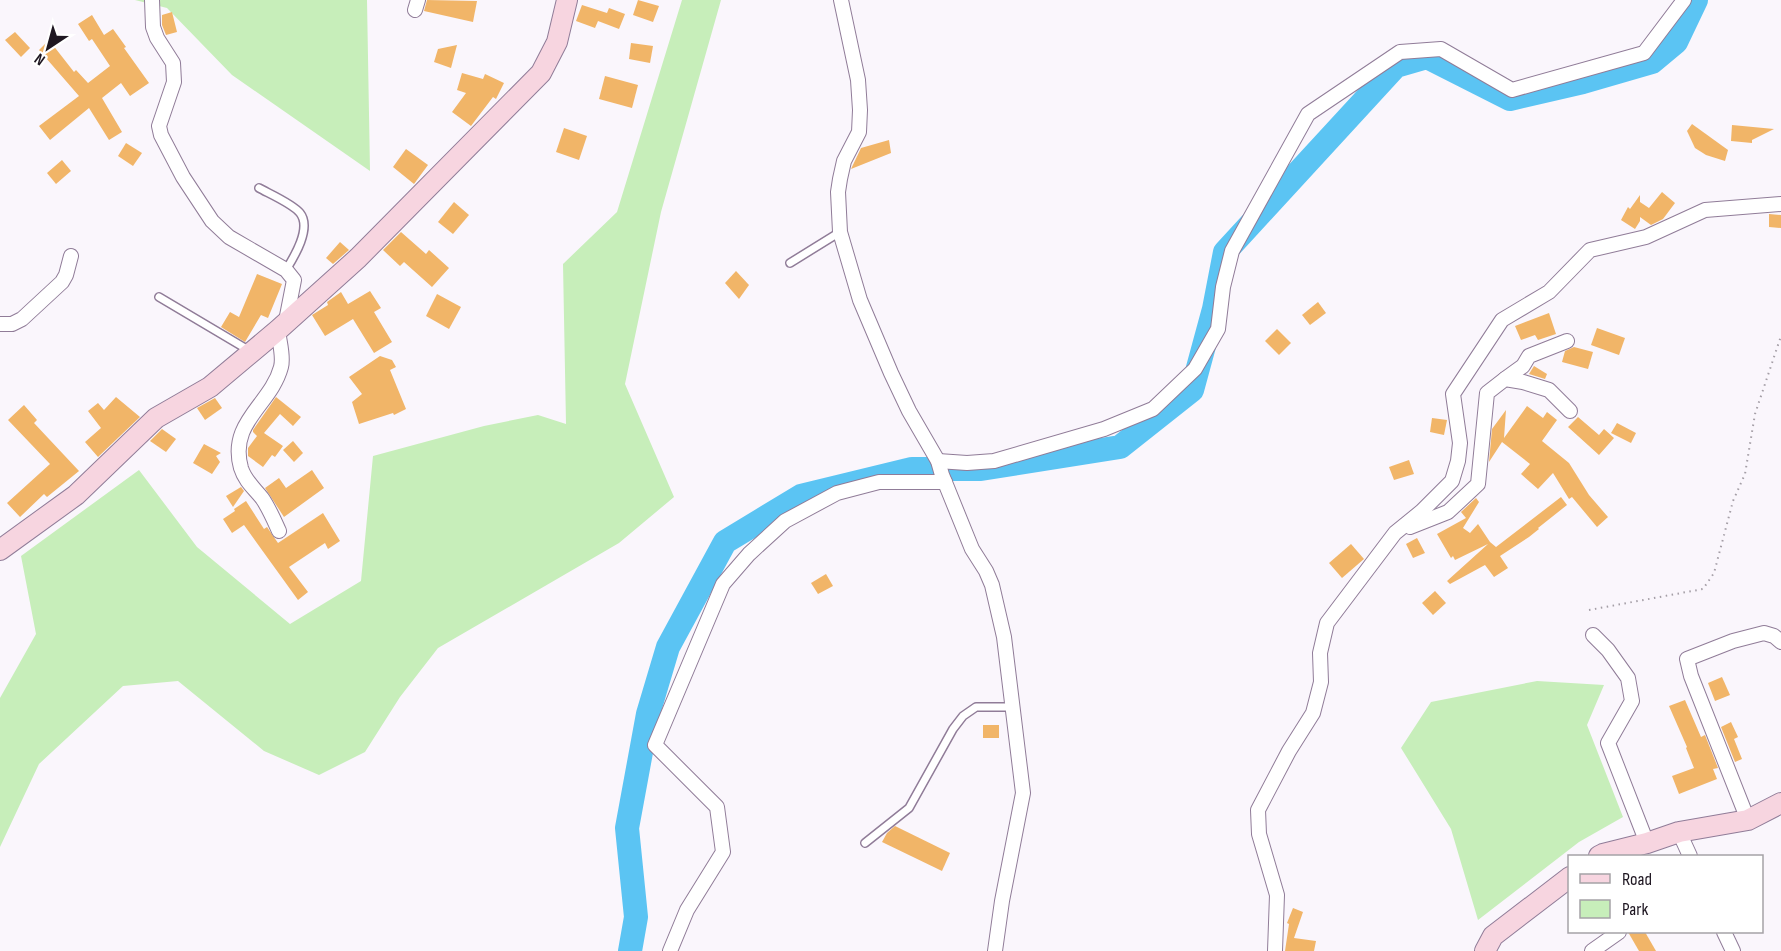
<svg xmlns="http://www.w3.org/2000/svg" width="1781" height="951" viewBox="0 0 1781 951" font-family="'Sofia Sans Condensed',sans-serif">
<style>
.green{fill:#c7eeba}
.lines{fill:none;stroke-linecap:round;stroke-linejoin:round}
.river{stroke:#5bc4f3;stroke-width:24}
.building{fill:#f1b568}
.lane-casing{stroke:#907c98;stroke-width:10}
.street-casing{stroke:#907c98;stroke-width:16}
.secondary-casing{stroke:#907c98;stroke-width:22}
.path{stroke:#a49ea6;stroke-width:2;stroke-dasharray:1.5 4.5;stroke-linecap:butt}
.lane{stroke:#fff;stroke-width:7}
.street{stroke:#fff;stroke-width:14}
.secondary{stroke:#f7d5e0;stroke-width:20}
</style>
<rect width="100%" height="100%" fill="#faf6fc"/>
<g class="green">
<polygon points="135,0 367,0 370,171 232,75 167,8"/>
<polygon points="682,0 721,0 661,212 625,384 674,497 619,543 438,648 400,697 365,752 319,775 264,751 178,681 123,686 39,764 0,847 0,698 36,634 21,556 139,470 197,547 290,624 361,581 373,456 484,426 538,415 566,424 563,264 617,212"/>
<polygon points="1537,681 1604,685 1587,725 1623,817 1579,842 1478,920 1451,829 1401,748 1431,702"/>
</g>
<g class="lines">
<polyline class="river" points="630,951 636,917 627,828 648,714 668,647 725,542 801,496 912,469 981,469 1120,447 1192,390 1214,309 1225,252 1396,66 1427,57 1510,99 1583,82 1652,62 1676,42 1696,0"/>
</g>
<g class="building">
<polygon points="427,0 477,1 473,22 424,11"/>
<polygon points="638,0 659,6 653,22 633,15"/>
<polygon points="582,5 607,13 609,8 625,14 619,29 598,21 595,28 576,21"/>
<polygon points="172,12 177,32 166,35 162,25 162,15"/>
<polygon points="92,15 104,35 113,29 126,47 124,48 149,83 130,96 121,83 102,98 122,132 109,140 89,108 50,140 39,126 79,96 39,50 49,40 74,72 76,70 88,83 110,66 92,39 89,41 78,24"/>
<polygon points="15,32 30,48 21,57 5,40"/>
<polygon points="631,43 653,46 650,63 629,59"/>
<polygon points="457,45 451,68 434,62 438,49"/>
<polygon points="462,73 483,79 485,74 504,83 496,99 493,97 471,126 452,112 466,93 457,90"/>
<polygon points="605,76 638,85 632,108 599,99"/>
<polygon points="1692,124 1728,150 1725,161 1706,155 1695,148 1687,131"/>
<polygon points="1732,125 1774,129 1752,140 1752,143 1731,141"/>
<polygon points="564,128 587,136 579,160 556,152"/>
<polygon points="889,140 891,153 851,169 861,148"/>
<polygon points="126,143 142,153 133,166 118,156"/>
<polygon points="406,149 428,165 414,184 393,167"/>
<polygon points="62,160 71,171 56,184 47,173"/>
<polygon points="1662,192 1675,203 1663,219 1651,225 1640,217 1640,221 1635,229 1621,220 1628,207 1630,209 1640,195 1640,202 1649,208"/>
<polygon points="454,202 469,215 453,234 438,222"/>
<polygon points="1769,214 1781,215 1781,228 1769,227"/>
<polygon points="401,232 426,254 429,250 449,268 432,287 404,262 400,266 383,250"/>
<polygon points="340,242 349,250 333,264 326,258"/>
<polygon points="736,271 749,285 739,299 725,283"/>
<polygon points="257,274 282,284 268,318 261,315 245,342 221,327 230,312 239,317"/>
<polygon points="370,291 381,308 374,312 392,342 374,353 353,319 325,336 312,315 328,305 327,302 341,292 348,304"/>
<polygon points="437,294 461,307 449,329 426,316"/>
<polygon points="1318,302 1326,313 1310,325 1302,315"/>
<polygon points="1549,313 1556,334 1538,340 1535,335 1521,340 1515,326"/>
<polygon points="1597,328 1625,338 1619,355 1591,345"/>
<polygon points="1277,329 1291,343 1279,355 1265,341"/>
<polygon points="1574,347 1593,352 1588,369 1562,362 1565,351"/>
<polygon points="380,356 392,360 396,367 390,370 406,409 394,415 393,413 359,424 352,402 362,394 349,377"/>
<polygon points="1534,366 1547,374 1545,379 1529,374"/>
<polygon points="116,397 140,417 98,457 85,442 101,428 88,411 98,403 104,410"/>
<polygon points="276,397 301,417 293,426 280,414 264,433 283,446 275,457 272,455 263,467 248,456 248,448 257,436 253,432 253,430"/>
<polygon points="215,398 222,408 205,420 197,408"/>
<polygon points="24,405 37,420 34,423 79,471 47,497 44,494 20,517 7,503 50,464 8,420"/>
<polygon points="1527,406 1543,418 1547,412 1557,420 1542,441 1569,463 1589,495 1608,517 1597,527 1572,497 1569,499 1553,473 1538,489 1521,474 1530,464 1502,442 1489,462 1492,429 1506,410 1504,438"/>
<polygon points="1578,417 1599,435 1604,429 1614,438 1599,455 1568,427"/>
<polygon points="1432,418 1447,420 1444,435 1430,432"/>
<polygon points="1617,423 1636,433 1631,443 1611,433"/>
<polygon points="162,429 176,439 166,452 150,441"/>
<polygon points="293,441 303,453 294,462 283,450"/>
<polygon points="204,444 221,453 216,456 220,462 212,474 193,463"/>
<polygon points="1409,460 1414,474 1394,480 1389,467"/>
<polygon points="312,470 324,488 284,517 265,488 279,478 286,488"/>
<polygon points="241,487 244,491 233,507 226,496"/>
<polygon points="1561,497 1567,505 1538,528 1539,529 1529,537 1500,556 1508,568 1494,577 1485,565 1450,584 1447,581 1488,544 1455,560 1453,556 1451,558 1437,534 1466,518 1461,512 1476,498 1479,502 1463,528 1470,533 1478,524 1490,542 1496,547"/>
<polygon points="246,501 264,529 267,527 278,543 323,513 340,541 328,549 325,543 289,567 308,592 298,600 244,525 232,533 223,519 235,511 234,509"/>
<polygon points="1417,538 1425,553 1413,558 1406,544"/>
<polygon points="1351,544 1364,559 1342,578 1329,563"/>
<polygon points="826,574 833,586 818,594 811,583"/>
<polygon points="1435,591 1446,603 1433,615 1422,603"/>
<polygon points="1722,677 1730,695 1715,701 1708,683"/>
<polygon points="1685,700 1701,737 1705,735 1718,768 1713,769 1717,779 1679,794 1672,776 1694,768 1686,748 1687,747 1669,706"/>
<polygon points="1731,722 1738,737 1734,739 1742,759 1735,762 1721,727"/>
<rect x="983" y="725" width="16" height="13"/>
<polygon points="895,826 950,853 942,871 882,842 887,833"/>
<polygon points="1293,908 1303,912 1294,938 1316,941 1314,951 1285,951 1289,924 1287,923"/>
<polygon points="1628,932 1645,932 1656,951 1639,951"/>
</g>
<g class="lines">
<defs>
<g id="lane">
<path d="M259 188C270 194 293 204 300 213 312 228 294 257 286 270"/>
<polyline points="790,263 840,232"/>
<polyline points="159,297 250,351"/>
<polyline points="865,843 909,808 953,729 963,716 976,707 1013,707"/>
</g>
<g id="street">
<polyline points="152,0 153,27 157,38 173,63 174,82 159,126 161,135 183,177 212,221 229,237 286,270 294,280 286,321"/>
<polyline points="841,0 858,80 860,110 859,132 844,161 840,179 838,192 840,232 860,300 891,373 909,411 938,461 942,475 972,549 986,571 992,585 1004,637 1023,793 1002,901 995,951"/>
<polyline points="415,10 418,0"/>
<polyline points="0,324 12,324 22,319 62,282 66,275 71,256"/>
<path d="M278 330C279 341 284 356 281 367 271 405 228 422 241 468 245 481 254 488 262 498 269 508 274 520 279 531"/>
<polyline points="1505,379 1523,366 1529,356 1567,341"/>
<polyline points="938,461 967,463 994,461 1104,429 1153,409 1195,369 1218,329 1223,287 1232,251 1308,114 1400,52 1441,49 1512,90 1644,53 1684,0"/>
<polyline points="1410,527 1448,512 1478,484 1487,393 1505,379 1523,382 1549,390 1570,411"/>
<polyline points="1593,635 1608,650 1628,678 1632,701 1608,743 1647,843"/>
<polyline points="1748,820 1691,676 1687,659 1733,641 1764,633 1774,636 1781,642"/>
<polyline points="1679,832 1690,856"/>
<polyline points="1724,932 1733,951"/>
<polyline points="670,951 687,910 723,852 717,807 655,745 723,584 749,554 785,521 837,493 879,482 945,482"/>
<polyline points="1275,951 1277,895 1259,834 1258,810 1289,751 1313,713 1321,682 1320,653 1327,623 1395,533 1422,511 1452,481 1458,461 1460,443 1453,394 1502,320 1549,292 1590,250 1646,237 1705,210 1781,204"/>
<polyline points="1592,951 1619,932"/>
</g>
<g id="secondary">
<polyline points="0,550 76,495 156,418 210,387 278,330 358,258 541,73 557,42 567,0"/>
<polyline points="1599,856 1603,854 1647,843 1679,832 1748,820 1781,803"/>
<polyline points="1485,951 1493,936 1570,877"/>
</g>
</defs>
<use href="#lane" class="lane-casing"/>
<use href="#street" class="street-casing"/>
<use href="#secondary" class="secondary-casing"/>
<polyline class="path" points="1589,610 1703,589 1714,573 1733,501 1745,474 1755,414 1781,336"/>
<use href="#lane" class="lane"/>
<use href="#street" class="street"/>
<use href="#secondary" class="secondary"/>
</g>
<rect x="1568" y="855" width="195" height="78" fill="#ffffff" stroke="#a5a2a6" stroke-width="1.5"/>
<rect x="1580" y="874" width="30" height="9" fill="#f7d5e0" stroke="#a5a2a6" stroke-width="1.5"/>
<text x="1622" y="885" font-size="18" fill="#1e1621">Road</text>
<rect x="1580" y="900" width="30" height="18" fill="#c7eeba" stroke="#a5a2a6" stroke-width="1.5"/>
<text x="1622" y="915" font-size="18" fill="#1e1621">Park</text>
<g transform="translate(48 48) rotate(216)" stroke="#ffffff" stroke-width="4.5" paint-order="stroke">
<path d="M0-4.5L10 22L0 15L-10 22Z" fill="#1e1621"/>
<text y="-9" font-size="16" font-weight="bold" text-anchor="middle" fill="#1e1621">N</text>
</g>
</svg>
